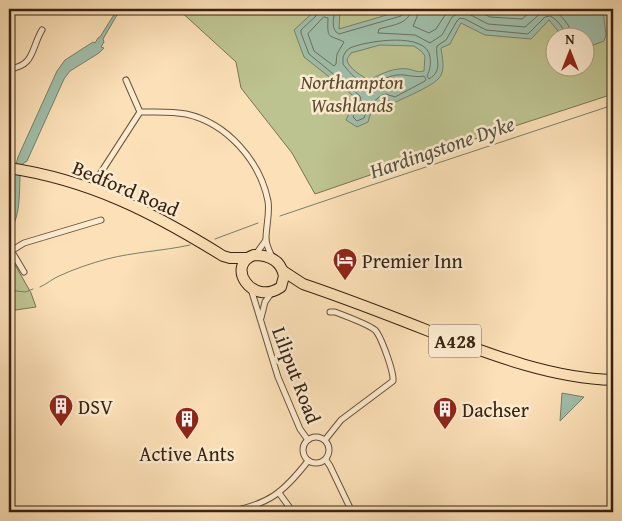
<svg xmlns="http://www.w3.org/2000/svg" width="622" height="521" viewBox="0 0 622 521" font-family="'Gentium Book Plus',serif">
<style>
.green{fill:#bdc390;stroke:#7a7352;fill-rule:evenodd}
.water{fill:#a0bea9;stroke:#76806d;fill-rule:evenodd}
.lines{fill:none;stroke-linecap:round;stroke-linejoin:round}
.shore{stroke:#6c705e;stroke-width:1}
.stream{stroke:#76806d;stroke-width:1}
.street-casing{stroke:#68523c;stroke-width:7}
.highway-casing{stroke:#372313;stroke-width:12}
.street{stroke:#fdebd0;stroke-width:5}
.highway{stroke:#fce0b7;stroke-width:10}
.labels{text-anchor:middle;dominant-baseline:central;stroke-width:5;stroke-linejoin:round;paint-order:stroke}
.shield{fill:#fdebd0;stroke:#725f4c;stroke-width:1}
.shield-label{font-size:19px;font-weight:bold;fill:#372313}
.park-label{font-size:20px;font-style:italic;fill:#584b32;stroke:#fdebd0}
.street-label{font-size:20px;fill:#372313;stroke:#fdebd0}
.poi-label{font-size:20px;fill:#372313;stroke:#fdebd0;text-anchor:start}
.water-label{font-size:21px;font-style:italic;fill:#565240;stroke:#fdebd0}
</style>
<rect width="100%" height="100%" fill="#fce0b7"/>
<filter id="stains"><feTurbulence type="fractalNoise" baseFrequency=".004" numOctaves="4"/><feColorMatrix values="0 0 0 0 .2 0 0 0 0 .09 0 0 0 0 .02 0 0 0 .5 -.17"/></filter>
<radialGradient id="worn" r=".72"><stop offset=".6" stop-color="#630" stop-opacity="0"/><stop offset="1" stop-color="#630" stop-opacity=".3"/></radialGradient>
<g class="green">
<path d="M178 9H613V94L466 142 315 194 292 153 241 88 236 62ZM554 38H584V68H554Z"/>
<polygon points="9,254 31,293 36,307 9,311"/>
</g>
<g class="water">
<path d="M115 9H123L120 14 117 15 103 39 104 42 101 47 104 48 99 53 70 71 64 79 27 161 21 165C18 186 23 214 9 232L10 177 13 175 18 157 57 71 65 60 93 42 95 43 98 38 100 37 115 13Z"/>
<path d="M317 9H340L339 29 407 9H613V11L603 10 606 35 604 41 588 47 585 46 584 38 563 37 549 20 531 39 485 35 461 23 450 44 441 48C442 57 445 67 441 75 437 85 405 97 394 103L385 99 372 109 368 122 357 127 346 120 356 98 304 57 294 30ZM380 45 414 46 421 51 425 56 424 71C417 73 414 70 408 69 394 67 381 74 369 80 363 77 348 68 347 60 347 58 350 55 351 53Z"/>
<polygon points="562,393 584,397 560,421"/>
</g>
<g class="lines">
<g class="shore">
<path d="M320 9 318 14 301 30V33L309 54 360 96 361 101 353 117 357 121 364 118 368 106 382 95 386 94 395 97 425 81 426 79 424 76C415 78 406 74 397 75 387 76 380 82 371 84 361 87 348 71 343 64V57C345 53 346 50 350 48 366 41 427 31 430 57 431 64 430 70 427 76L429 79C444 70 435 59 437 46L446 40 457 21 460 18 465 19 486 30 528 34 545 17 550 16C557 19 566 30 566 38"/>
<path d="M335 9C334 17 330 30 339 34L401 16 404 13 405 9"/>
<path d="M411 9C410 24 392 25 379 29L378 33 415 35 430 43 442 35 452 17 460 12 467 13 488 24 525 27 542 12 550 9C560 12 572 27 573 38"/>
<polyline points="418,9 417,17 413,26 429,33 436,29 449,9"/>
<polyline points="475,9 490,17 522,19 534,9"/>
<path d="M324 17 328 18C327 41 329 34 344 42L337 54 336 64 334 66 314 51 308 34Z"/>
</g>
<g class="stream">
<path d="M280 216C391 178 502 142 613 105"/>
<polyline points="215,239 258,223"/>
<path d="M40 287C47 284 52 279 59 276 74 269 92 263 107 259 134 252 163 251 190 245"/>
<polyline points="9,290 25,292 33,289"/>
</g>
<defs>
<g id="street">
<path d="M9 69C35 66 31 48 42 30"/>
<polyline points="126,80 140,112"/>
<path d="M98 177 140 112C155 112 171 111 186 114 227 123 260 161 268 201 270 214 266 226 266 239 266 245 270 252 272 257"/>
<polyline points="9,247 24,272"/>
<polyline points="11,251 24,243 101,220"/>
<polyline points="256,254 266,240"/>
<polyline points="251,289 278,377 300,429 308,440"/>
<polyline points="261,318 265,302 272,292"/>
<circle cx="316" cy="450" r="13"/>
<path d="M325 440 341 420 393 381C394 372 381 336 375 330 369 325 343 315 335 312H330"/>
<polyline points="326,460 330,466 352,512"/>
<polyline points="279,493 293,512"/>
<polyline points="9,509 16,512"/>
<path d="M229 512C269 504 283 493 308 461"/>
</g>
<g id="highway">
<path d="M9 168C90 180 154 213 223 256L230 258H247"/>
<path d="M254 255C269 255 281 260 284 276L281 287C252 307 225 265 254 255Z"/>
<path d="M283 271 303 284C347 299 391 316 434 333 492 355 551 378 613 380"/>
</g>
</defs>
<use href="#street" class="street-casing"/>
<use href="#highway" class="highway-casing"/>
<use href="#street" class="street"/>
<use href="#highway" class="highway"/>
</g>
<defs>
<symbol id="hotel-pin" viewBox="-11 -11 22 30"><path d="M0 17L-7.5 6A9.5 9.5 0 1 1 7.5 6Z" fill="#8f2418" stroke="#fdebd0"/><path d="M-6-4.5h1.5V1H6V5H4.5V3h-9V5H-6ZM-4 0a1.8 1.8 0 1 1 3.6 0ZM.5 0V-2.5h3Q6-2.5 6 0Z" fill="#fff"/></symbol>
<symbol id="building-pin" viewBox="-11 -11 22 30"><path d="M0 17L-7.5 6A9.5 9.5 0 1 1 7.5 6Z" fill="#8f2418" stroke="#fdebd0"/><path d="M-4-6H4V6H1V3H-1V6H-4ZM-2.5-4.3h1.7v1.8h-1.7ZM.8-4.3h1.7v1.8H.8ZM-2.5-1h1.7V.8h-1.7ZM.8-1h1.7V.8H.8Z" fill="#fff"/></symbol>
</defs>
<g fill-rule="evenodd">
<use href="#hotel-pin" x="331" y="246" width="28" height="38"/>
<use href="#building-pin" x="47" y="392" width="28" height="38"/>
<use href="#building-pin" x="431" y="395" width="28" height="38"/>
<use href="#building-pin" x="173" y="405" width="28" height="38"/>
</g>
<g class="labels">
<rect class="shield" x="429" y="324.5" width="52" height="33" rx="4"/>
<g class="shield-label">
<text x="455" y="341">A428</text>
</g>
<g class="park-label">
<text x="352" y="81">Northampton<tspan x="352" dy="23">Washlands</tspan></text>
</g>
<g class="street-label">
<text transform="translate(126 188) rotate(23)">Bedford Road</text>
<text transform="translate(297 375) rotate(69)">Liliput Road</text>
</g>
<g class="poi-label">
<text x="362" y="260">Premier Inn</text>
<text x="78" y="406">DSV</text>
<text x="462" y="409">Dachser</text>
<text x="187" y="453" text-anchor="middle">Active Ants</text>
</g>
<g class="water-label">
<text transform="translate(442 147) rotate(-19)">Hardingstone Dyke</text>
</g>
</g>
<rect width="622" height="521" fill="none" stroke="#fce0b7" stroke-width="30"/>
<rect x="10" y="10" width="602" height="501" fill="none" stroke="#372313" stroke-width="2.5"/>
<rect x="15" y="15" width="592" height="491" fill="none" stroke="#372313"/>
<g transform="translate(570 52)"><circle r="24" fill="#fdebd0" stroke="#ae9b84"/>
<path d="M0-4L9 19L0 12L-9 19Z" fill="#8f2418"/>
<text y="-8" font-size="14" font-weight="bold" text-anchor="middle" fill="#372313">N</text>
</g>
<rect width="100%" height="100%" filter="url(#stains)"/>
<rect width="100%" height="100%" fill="url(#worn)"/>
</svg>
